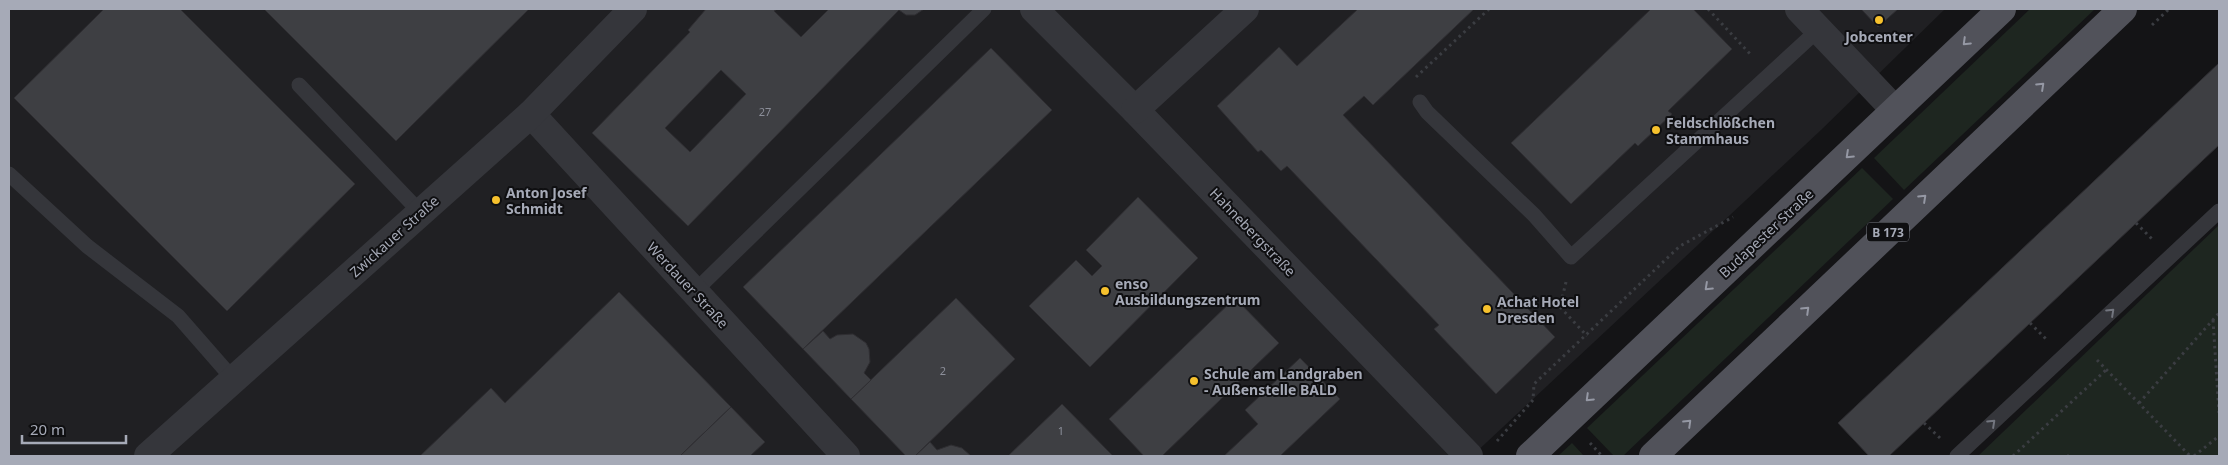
<svg xmlns="http://www.w3.org/2000/svg" width="2228" height="465" viewBox="0 0 2228 465" font-family="'Noto Sans',sans-serif">
<style>
.built{fill:#202023}
.green{fill:#1e2620}
.building{fill:#3e3f43;stroke:#2f2e32;fill-rule:evenodd}
.lines{fill:none;stroke-linecap:round;stroke-linejoin:round}
.path{stroke:#3b3d42;stroke-width:3;stroke-dasharray:2.5 4;stroke-linecap:butt}
.service{stroke:#35363b;stroke-width:15}
.minor{stroke:#35363b;stroke-width:28}
.primary{stroke:#51525a;stroke-width:28}
.oneway{stroke:#9598a4}
.oneway2{stroke:#73767f}
.poi-dot{fill:#f6c12d;stroke:#0f0f11;stroke-width:2}
.labels{text-anchor:middle;dominant-baseline:central;stroke-width:4;stroke-linejoin:round;paint-order:stroke}
.number-label{font-size:11px;fill:#8c8f9a}
.shield{fill:#0f0f11;stroke:#797c85;stroke-width:1}
.shield-label{font-size:12px;font-weight:bold;fill:#a6aab7}
.poi-label{font-size:14px;font-weight:bold;fill:#a6aab7;stroke:#0f0f11;text-anchor:start}
.street-label{font-size:14px;fill:#a6aab7;stroke:#0f0f11}
</style>
<rect width="100%" height="100%" fill="#141416"/>
<polygon class="built" points="9,9 1945,9 1821,130 1472,456 9,456"/>
<g class="green">
<polygon points="2030,9 2095,9 1904,190 1874,158"/>
<polygon points="1862,168 1893,199 1623,456 1614,456 1587,428"/>
<polygon points="2219,225 2219,456 1978,456"/>
<polygon points="1572,443 1584,456 1558,456"/>
</g>
<g class="building">
<polygon points="104,9 180,9 355,184 227,311 14,98"/>
<polygon points="264,9 529,9 396,141"/>
<path d="M706 9H777L774 11 801 37 829 9H924L915 15H906L899 10 688 226 592 133 690 32 688 30ZM721 70 746 94 690 152 665 128Z"/>
<polygon points="1358,9 1474,9 1373,105 1364,96 1343,115 1555,337 1496,394 1434,329 1439,325 1287,166 1281,171 1261,150 1258,152 1217,106 1279,47 1297,66"/>
<polygon points="1651,9 1693,9 1732,49 1668,111 1672,114 1638,146 1635,143 1571,204 1511,143"/>
<polygon points="1861,9 1898,9 1878,27"/>
<polygon points="991,48 1052,110 803,349 743,287"/>
<polygon points="2219,63 2219,145 1889,456 1869,456 1838,423"/>
<polygon points="1138,197 1198,258 1090,367 1029,306 1076,260 1092,276 1102,266 1086,250"/>
<polygon points="619,292 731,407 680,456 420,456 491,388 505,403"/>
<polygon points="956,298 1015,359 915,456 906,456 851,399"/>
<polygon points="1235,298 1279,343 1162,456 1144,456 1109,419"/>
<polygon points="823,331 830,339 837,335 853,334 866,343 869,349 870,362 864,373 871,380 851,399 803,349"/>
<polygon points="1300,358 1340,399 1280,456 1224,456 1258,424 1245,410"/>
<polygon points="1062,404 1113,456 1008,456"/>
<polygon points="731,407 765,442 750,456 680,456"/>
<polygon points="930,442 937,450 951,445 962,448 971,456 915,456"/>
</g>
<g class="lines">
<g class="path">
<polyline points="1708,9 1752,56"/>
<polyline points="2152,25 2169,9"/>
<polyline points="1416,77 1489,9"/>
<polyline points="2136,223 2152,239"/>
<polyline points="1566,282 1560,307 1587,336"/>
<polyline points="2213,320 2219,413"/>
<polyline points="2030,323 2046,339"/>
<polyline points="2097,360 2190,456"/>
<polyline points="2139,403 2219,313"/>
<polyline points="1924,423 1940,438"/>
<polyline points="1497,441 1533,400 1534,384 1680,246 1733,217"/>
<polyline points="1590,443 1602,456"/>
<polyline points="2013,456 2106,370"/>
<polyline points="2067,456 2069,456"/>
<polyline points="2194,456 2219,436"/>
</g>
<g class="service">
<polyline points="299,85 421,213"/>
<polyline points="1420,102 1427,112 1534,215 1571,257 1818,30"/>
<polyline points="9,174 87,246 178,316 234,380"/>
<polyline points="694,292 984,9"/>
<polyline points="1957,456 2219,211"/>
</g>
<g class="minor">
<polyline points="1034,9 1135,110 1469,456"/>
<polyline points="1799,9 1895,110"/>
<polyline points="1135,110 1245,9"/>
<polyline points="531,114 846,456"/>
<polyline points="148,456 531,114 633,9"/>
</g>
<g class="primary">
<polyline points="1530,456 2002,9"/>
<polyline points="1653,456 2123,9"/>
</g>
</g>
<defs><path id="oneway-chevron" d="M-2-3.5L2.5 0L-2 3.5" fill="none" stroke-width="1.6" stroke-linecap="round" stroke-linejoin="round" transform="scale(1.25)"/></defs>
<g class="oneway">
<use href="#oneway-chevron" transform="translate(1966 42) rotate(136)"/>
<use href="#oneway-chevron" transform="translate(2041 86) rotate(-43)"/>
<use href="#oneway-chevron" transform="translate(1849 155) rotate(137)"/>
<use href="#oneway-chevron" transform="translate(1923 198) rotate(-43)"/>
<use href="#oneway-chevron" transform="translate(1708 287) rotate(137)"/>
<use href="#oneway-chevron" transform="translate(1806 310) rotate(-44)"/>
<use href="#oneway-chevron" transform="translate(1589 398) rotate(136)"/>
<use href="#oneway-chevron" transform="translate(1688 423) rotate(-44)"/>
</g>
<g class="oneway2">
<use href="#oneway-chevron" transform="translate(2111 312) rotate(-43)"/>
<use href="#oneway-chevron" transform="translate(1992 423) rotate(-43)"/>
</g>
<g class="poi-dot">
<circle cx="1879" cy="20" r="5"/>
<circle cx="1656" cy="130" r="5"/>
<circle cx="496" cy="200" r="5"/>
<circle cx="1105" cy="291" r="5"/>
<circle cx="1487" cy="309" r="5"/>
<circle cx="1194" cy="381" r="5"/>
</g>
<g class="labels">
<g class="number-label">
<text x="765" y="111">27</text>
<text x="943" y="370">2</text>
<text x="1061" y="430">1</text>
</g>
<rect class="shield" x="1867" y="222.5" width="42" height="19" rx="4"/>
<g class="shield-label">
<text x="1888" y="232">B 173</text>
</g>
<g class="poi-label">
<text x="1879" y="36" text-anchor="middle">Jobcenter</text>
<text x="1666" y="122">Feldschlößchen<tspan x="1666" dy="16">Stammhaus</tspan></text>
<text x="506" y="192">Anton Josef<tspan x="506" dy="16">Schmidt</tspan></text>
<text x="1115" y="283">enso<tspan x="1115" dy="16">Ausbildungszentrum</tspan></text>
<text x="1497" y="301">Achat Hotel<tspan x="1497" dy="16">Dresden</tspan></text>
<text x="1204" y="373">Schule am Landgraben<tspan x="1204" dy="16">- Außenstelle BALD</tspan></text>
</g>
<g class="street-label">
<text transform="translate(1253 232) rotate(46)">Hahnebergstraße</text>
<text transform="translate(1766 233) rotate(-43)">Budapester Straße</text>
<text transform="translate(394 236) rotate(-42)">Zwickauer Straße</text>
<text transform="translate(688 285) rotate(47)">Werdauer Straße</text>
</g>
</g>
<rect width="2228" height="465" fill="none" stroke="#a6aab7" stroke-width="20"/>
<path d="M22 435v8h104v-8" fill="none" stroke="#a6aab7" stroke-width="2.5"/>
<text x="30" y="435" font-size="15" fill="#a6aab7" stroke="#0f0f11" stroke-width="4" paint-order="stroke">20 m</text>
</svg>
